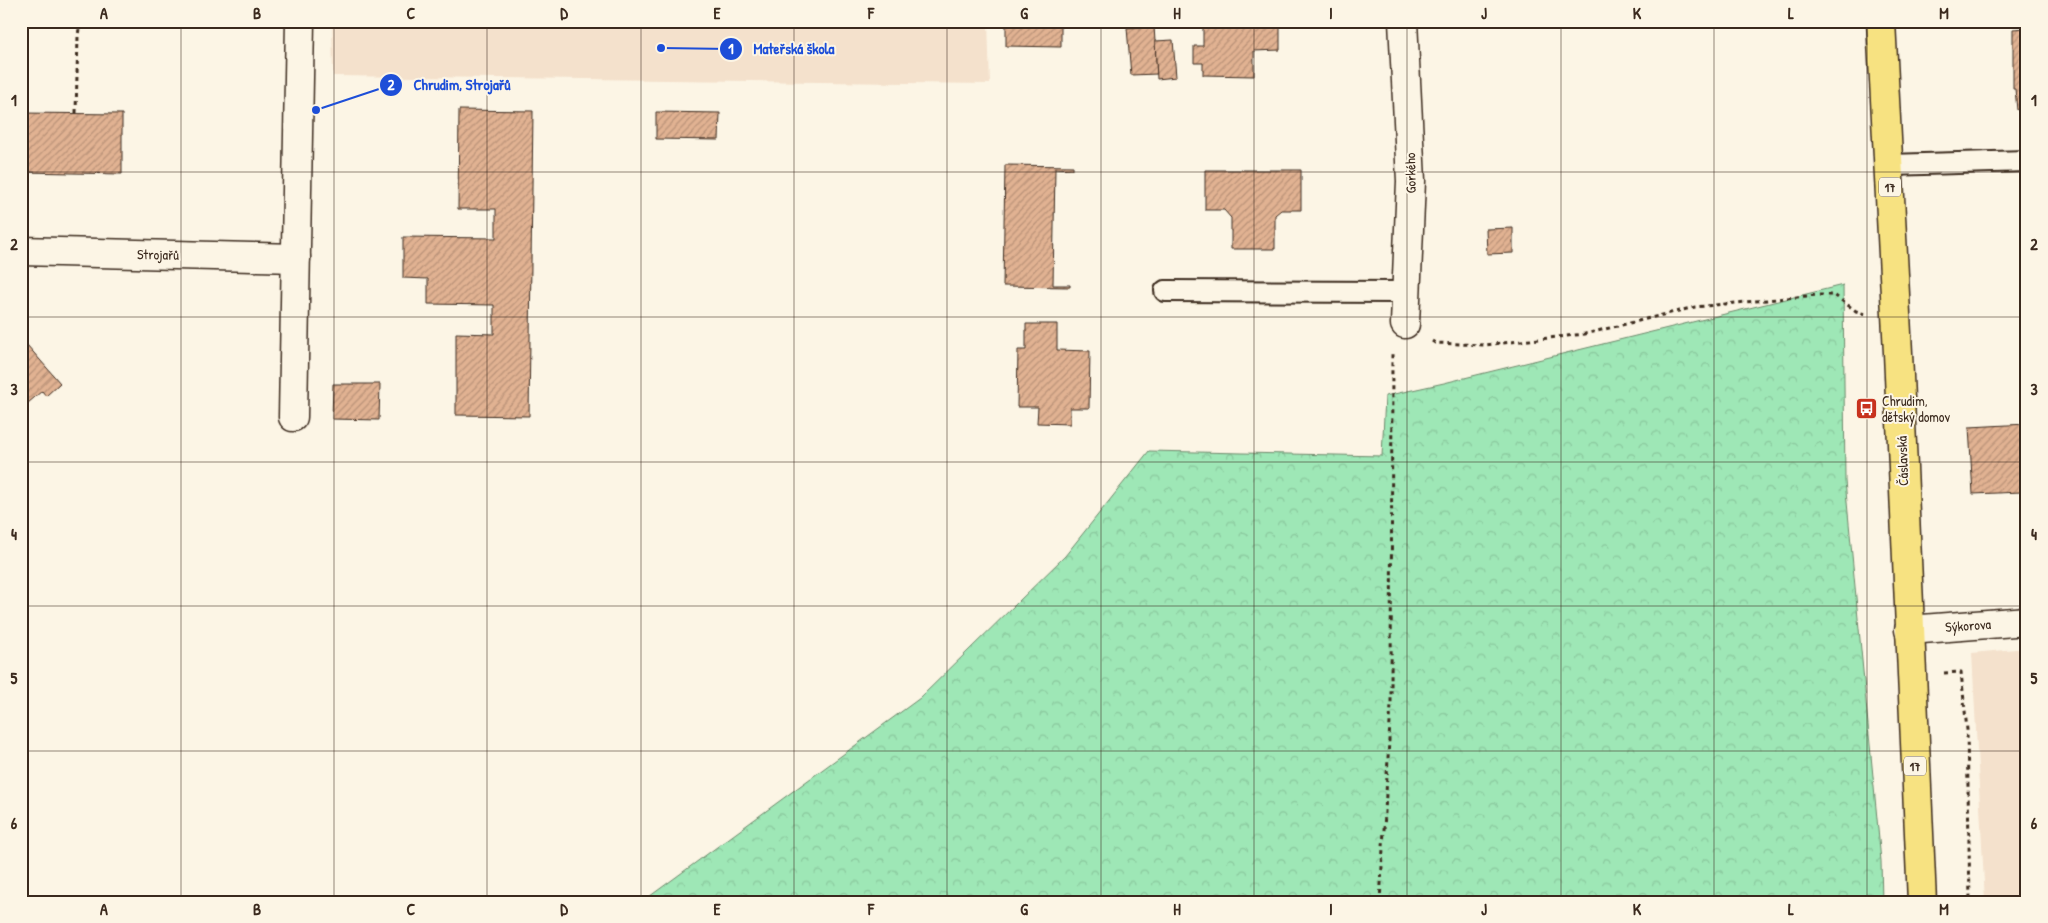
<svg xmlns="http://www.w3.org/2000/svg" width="2048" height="923" viewBox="0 0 2048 923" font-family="'Patrick Hand',sans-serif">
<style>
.built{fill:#f4e1cc}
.forest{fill:url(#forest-crowns);stroke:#6c886a}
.building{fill:url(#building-hatch);stroke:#3b2a1e}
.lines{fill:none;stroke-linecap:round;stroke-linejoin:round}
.service-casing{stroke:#3b2a1e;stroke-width:24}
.minor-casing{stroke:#3b2a1e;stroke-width:31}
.primary-casing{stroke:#3b2a1e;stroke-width:31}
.path{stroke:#3b2a1e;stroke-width:3;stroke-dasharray:4 4;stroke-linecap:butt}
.service{stroke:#fcf5e5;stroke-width:20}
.minor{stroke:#fcf5e5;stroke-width:28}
.primary{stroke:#f7e281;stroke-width:28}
.grid{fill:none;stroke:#3b2a1e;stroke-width:1;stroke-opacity:0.55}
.labels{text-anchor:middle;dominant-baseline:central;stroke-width:4;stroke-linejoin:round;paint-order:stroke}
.shield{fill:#fcf5e5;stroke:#75675a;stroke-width:1}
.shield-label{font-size:12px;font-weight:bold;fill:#3b2a1e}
.street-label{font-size:14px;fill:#3b2a1e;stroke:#fcf5e5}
.poi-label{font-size:14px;fill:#3b2a1e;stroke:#fcf5e5;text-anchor:start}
.leader{fill:none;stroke:#1d4ed8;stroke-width:2}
.callout-dot{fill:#1d4ed8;stroke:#fcf5e5;stroke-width:2}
.mark-label{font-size:15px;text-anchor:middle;font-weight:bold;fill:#fff}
.callout-label{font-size:15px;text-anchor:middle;font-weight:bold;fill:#1d4ed8;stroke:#fcf5e5;stroke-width:4;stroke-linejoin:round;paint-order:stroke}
.neatline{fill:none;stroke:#3b2a1e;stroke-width:2}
.grid-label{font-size:16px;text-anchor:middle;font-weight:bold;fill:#3b2a1e}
</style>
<defs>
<pattern id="forest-crowns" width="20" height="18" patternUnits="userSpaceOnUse" patternTransform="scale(1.25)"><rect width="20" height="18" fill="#9ee7b6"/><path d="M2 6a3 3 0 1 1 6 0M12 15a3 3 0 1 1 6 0" fill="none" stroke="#89c69c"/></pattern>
<pattern id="building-hatch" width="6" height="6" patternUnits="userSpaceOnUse" patternTransform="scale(1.25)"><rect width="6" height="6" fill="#e1b292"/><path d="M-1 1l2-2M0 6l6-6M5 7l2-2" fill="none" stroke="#b89177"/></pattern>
</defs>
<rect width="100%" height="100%" fill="#fcf5e5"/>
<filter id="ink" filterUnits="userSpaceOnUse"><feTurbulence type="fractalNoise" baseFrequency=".02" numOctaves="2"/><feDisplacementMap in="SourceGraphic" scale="10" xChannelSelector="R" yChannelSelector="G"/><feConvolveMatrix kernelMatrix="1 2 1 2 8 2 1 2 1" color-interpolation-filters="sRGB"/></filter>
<g filter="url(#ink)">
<g class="built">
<polygon points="332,21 988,21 990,84 333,76"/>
<polygon points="2027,648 2027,902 1985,902 1972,653"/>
</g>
<polygon class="forest" points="1843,285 1845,481 1881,861 1882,902 642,902 920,698 1065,556 1149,451 1382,456 1385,396 1444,383"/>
<g class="building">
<polygon points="1006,21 1061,21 1061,47 1006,46"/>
<polygon points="1203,25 1280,26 1280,50 1254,51 1254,76 1203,75 1203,63 1194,63 1194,46 1203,46"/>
<polygon points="1154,26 1157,74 1131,75 1127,28"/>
<polygon points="2027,28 2027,110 2017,110 2015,89 2013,89 2013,29"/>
<polygon points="1173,40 1176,77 1157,79 1155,41"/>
<polygon points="459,110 533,111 529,416 456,415 456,333 494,334 494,305 428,304 428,279 403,278 403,237 496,238 496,209 458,209"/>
<polygon points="656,112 720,113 719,140 656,139"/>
<polygon points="21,113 122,114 122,174 21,172"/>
<polygon points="1005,165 1073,166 1073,169 1055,168 1053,285 1070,285 1070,287 1003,286"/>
<polygon points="1205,170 1301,170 1301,210 1281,210 1275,215 1275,249 1231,249 1231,218 1224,210 1205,210"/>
<polygon points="1513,228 1513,253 1487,254 1486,229"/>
<polygon points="1026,324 1057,324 1057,350 1090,351 1089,408 1070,408 1070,424 1037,423 1038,407 1017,407 1018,350 1026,350"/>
<polygon points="27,345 60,383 46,396 42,391 21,409 21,348 22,349"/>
<polygon points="333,384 380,384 379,420 332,419"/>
<polygon points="2027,424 2027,505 2022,505 2021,492 1973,494 1969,427"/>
</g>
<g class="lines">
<defs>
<g id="service">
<polyline points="1889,165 2027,161"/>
<polyline points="1165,291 1406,292"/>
</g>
<g id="minor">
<polyline points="1403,21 1411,181 1405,324"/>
<polyline points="21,251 296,258"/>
<polyline points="293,417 300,21"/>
<polyline points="1909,630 2027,621"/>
</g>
<polyline id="primary" points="1881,21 1898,353 1922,902"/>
</defs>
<use href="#service" class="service-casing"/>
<use href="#minor" class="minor-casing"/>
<use href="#primary" class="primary-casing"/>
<g class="path">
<polyline points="76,113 78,36 80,21"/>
<polyline points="1432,341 1435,343 1484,345 1585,334 1695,307 1817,295 1834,295 1856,311 1865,314"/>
<polyline points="1944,673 1961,672 1967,730 1970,902"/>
<polyline points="1380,902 1391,704 1392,353"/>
</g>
<use href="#service" class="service"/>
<use href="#minor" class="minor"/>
<use href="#primary" class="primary"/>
</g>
</g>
<path class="grid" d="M181 21V902M334 21V902M487 21V902M641 21V902M794 21V902M947 21V902M1101 21V902M1254 21V902M1407 21V902M1561 21V902M1714 21V902M1867 21V902M21 172H2027M21 317H2027M21 462H2027M21 606H2027M21 751H2027"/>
<defs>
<symbol id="bus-square" viewBox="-11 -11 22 22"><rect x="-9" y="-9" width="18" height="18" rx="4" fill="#c8321e" stroke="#fcf5e5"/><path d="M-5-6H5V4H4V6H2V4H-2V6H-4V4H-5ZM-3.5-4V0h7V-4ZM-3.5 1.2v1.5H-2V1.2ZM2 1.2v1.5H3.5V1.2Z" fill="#fff"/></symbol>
</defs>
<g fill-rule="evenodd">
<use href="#bus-square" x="1854" y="396" width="25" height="25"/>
</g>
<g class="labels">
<g class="shield">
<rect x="1879" y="177.5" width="22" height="19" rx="4"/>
<rect x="1904" y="756.5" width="22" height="19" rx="4"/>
</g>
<g class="shield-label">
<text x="1890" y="187">17</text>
<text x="1915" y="766">17</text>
</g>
<g class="street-label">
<text transform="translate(1410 173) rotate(-91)">Gorkého</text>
<text transform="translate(158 254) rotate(1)">Strojařů</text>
<text transform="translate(1902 461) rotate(-92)">Čáslavská</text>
<text transform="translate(1968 625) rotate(-4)">Sýkorova</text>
</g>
<g class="poi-label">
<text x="1882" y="400">Chrudim,<tspan x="1882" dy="16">dětský domov</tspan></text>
</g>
</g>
<path class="leader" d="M661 48L731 49M316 110L391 85"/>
<g class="callout-dot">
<circle cx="661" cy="48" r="5"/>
<circle cx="316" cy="110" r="5"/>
<circle cx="731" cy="49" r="12"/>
<circle cx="391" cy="85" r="12"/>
</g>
<g class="mark-label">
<text x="731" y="54">1</text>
<text x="391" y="90">2</text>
</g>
<g class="callout-label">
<text x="794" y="54">Mateřská škola</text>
<text x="462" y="90">Chrudim, Strojařů</text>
</g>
<rect width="2048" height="923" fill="none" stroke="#fcf5e5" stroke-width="55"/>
<rect x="28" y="28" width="1992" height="868" class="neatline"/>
<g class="grid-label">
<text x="104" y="19">A</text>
<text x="257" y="19">B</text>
<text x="411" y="19">C</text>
<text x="564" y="19">D</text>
<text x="717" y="19">E</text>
<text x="871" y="19">F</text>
<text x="1024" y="19">G</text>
<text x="1177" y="19">H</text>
<text x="1331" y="19">I</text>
<text x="1484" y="19">J</text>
<text x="1637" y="19">K</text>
<text x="1791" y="19">L</text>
<text x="1944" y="19">M</text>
<text x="14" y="106">1</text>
<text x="2034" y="106">1</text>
<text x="14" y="250">2</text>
<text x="2034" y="250">2</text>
<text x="14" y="395">3</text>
<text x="2034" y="395">3</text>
<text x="14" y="540">4</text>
<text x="2034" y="540">4</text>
<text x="14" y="684">5</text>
<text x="2034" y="684">5</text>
<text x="14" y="829">6</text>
<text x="2034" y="829">6</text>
<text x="104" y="915">A</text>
<text x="257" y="915">B</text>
<text x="411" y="915">C</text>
<text x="564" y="915">D</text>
<text x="717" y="915">E</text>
<text x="871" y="915">F</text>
<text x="1024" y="915">G</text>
<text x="1177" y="915">H</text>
<text x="1331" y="915">I</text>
<text x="1484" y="915">J</text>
<text x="1637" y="915">K</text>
<text x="1791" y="915">L</text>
<text x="1944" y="915">M</text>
</g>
</svg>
